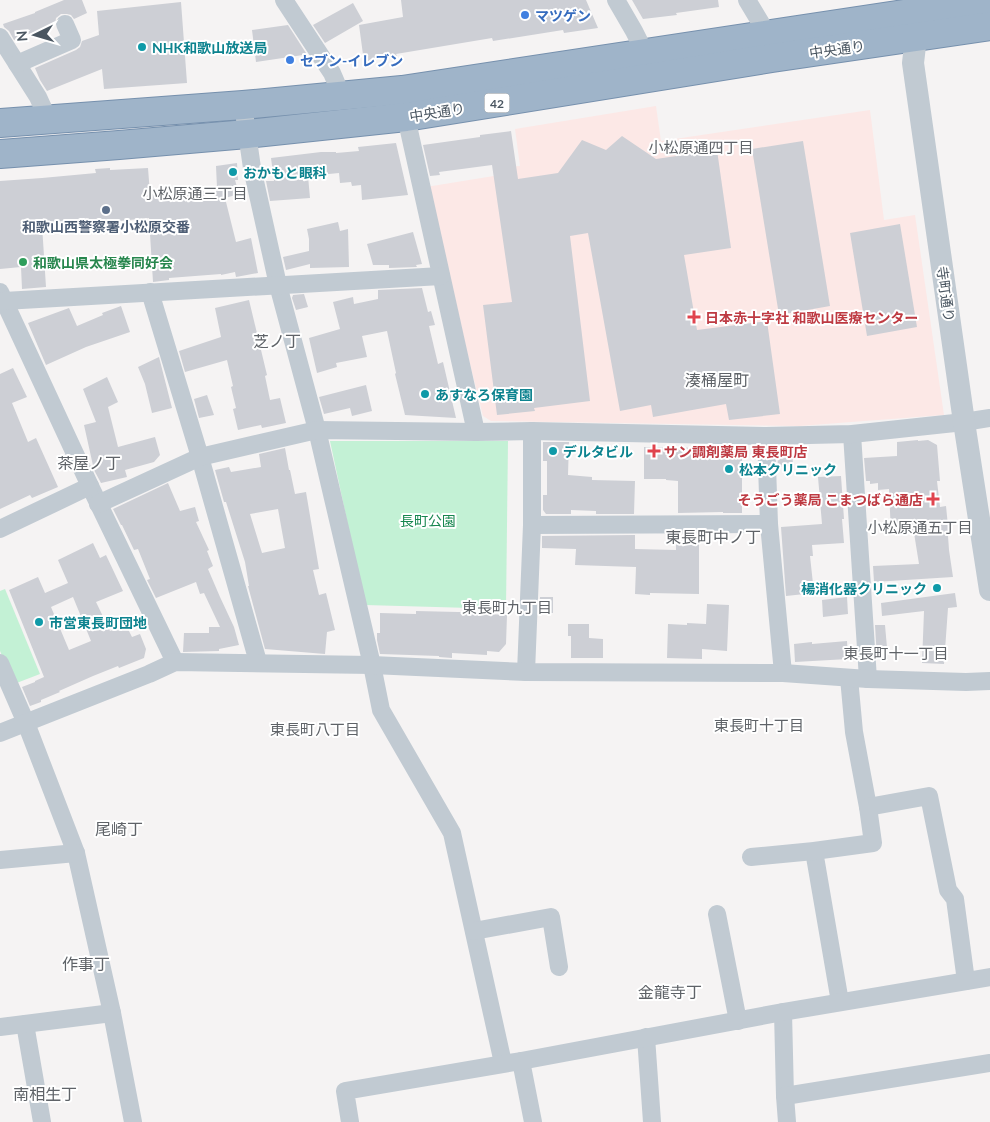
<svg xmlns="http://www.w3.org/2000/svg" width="990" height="1122" viewBox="0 0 990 1122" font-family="Lato,'Noto Sans JP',sans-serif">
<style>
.medical{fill:#fce8e6}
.green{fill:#c3f1d5}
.building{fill:#cdcfd5;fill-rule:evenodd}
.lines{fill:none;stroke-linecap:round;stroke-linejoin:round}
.trunk-casing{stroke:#7690ad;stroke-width:30}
.minor{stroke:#c1cad2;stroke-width:18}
.tertiary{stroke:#c1cad2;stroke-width:22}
.trunk{stroke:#9fb4c9;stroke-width:28}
.shop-dot{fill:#3f7fe0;stroke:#fff;stroke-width:2}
.culture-dot{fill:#0f9aa8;stroke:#fff;stroke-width:2}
.service-dot{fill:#5c6f8a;stroke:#fff;stroke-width:2}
.leisure-dot{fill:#2e9e5b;stroke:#fff;stroke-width:2}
.health-dot{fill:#e0444e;stroke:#fff;stroke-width:2}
.labels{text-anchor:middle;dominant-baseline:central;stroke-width:4;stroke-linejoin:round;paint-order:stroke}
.shield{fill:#fff;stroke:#808990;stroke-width:1}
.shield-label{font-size:12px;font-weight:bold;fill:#4a5661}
.shop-label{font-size:14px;font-weight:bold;fill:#366cbe;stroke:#fff;text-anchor:start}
.culture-label{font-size:14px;font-weight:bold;fill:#0d838f;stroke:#fff;text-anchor:start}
.street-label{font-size:14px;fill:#4a5661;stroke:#fff}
.service-label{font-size:14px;font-weight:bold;fill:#4e5e75;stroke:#fff}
.leisure-label{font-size:14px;font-weight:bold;fill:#27864d;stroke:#fff;text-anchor:start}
.health-label{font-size:14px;font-weight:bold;fill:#be3a42;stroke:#fff;text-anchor:start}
.park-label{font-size:14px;fill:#17864f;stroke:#fff}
.neighbourhood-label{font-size:15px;fill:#5f6368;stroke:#fff}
.quarter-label{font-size:16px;fill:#5f6368;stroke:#fff}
</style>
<rect width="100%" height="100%" fill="#f5f3f3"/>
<polygon class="medical" points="656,106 661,141 870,110 884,220 915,215 944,415 799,426 491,421 483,416 426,187 506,174 505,167 520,166 515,129"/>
<g class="green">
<polygon points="330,441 508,441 506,609 365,605"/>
<polygon points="5,589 40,674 14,684 0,651 0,591"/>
</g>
<g class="building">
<polygon points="64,0 82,0 87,13 74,19 71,15 67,14 61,14 56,18 55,24 14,40 9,31 4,27 3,24 35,13 35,12"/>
<polygon points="401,0 586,0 598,28 564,33 563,30 493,41 492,38 396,54 397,56 364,62 359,25 403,17"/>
<polygon points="632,0 718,0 719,7 676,13 677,15 643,19"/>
<polygon points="181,2 187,83 104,89 102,69 47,91 40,80 35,68 76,50 80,47 82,41 99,35 97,11"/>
<polygon points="353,3 363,21 325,43 313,25"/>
<polygon points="288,25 306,53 303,55 256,62 252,30"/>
<polygon points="511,131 518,179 558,173 582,140 606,150 622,136 656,159 717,150 731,248 684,255 697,330 767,321 780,414 729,420 726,404 653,417 651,405 620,411 588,233 570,236 590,401 534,408 535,411 497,415 483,305 512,302 492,165 439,172 440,175 430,176 423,145 480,137 480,135"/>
<polygon points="803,141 830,306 779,315 752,149"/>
<polygon points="396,143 408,195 362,200 361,185 352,186 351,182 340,183 339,173 308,176 310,198 270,201 266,181 274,181 271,158 321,152 336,152 336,153 359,151 358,147"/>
<polygon points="237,163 238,180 235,180 239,194 225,198 236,242 251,238 258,273 236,277 235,272 221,275 221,274 169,278 169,280 153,282 149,218 99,223 99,220 42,225 46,287 22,289 21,267 0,269 0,181 42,178 96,173 95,169 110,168 110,170 148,168 150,194 180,192 180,197 217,188 216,166"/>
<polygon points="338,222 340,231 348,229 349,267 310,268 310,264 286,270 283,257 309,251 309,239 307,229"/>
<polygon points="900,224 917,327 867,336 850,233"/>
<polygon points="413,232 422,264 416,265 417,267 389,268 389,265 373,265 367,244"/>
<polygon points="422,288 428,312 431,311 435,325 429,326 438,364 443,362 456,418 405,415 395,374 396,373 387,331 362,336 367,357 336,363 337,367 317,373 309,338 340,329 333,302 353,297 354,304 378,299 378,290"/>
<polygon points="304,294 308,307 296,310 292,298 293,295"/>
<polygon points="249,300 267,375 265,376 270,400 280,398 286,423 262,428 261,425 238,430 233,409 236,408 231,387 233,386 227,360 185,372 179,351 221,337 215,308"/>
<polygon points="121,306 130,332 86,347 46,365 28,323 69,308 77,326 103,315 102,313"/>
<polygon points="159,357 172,408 152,413 145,384 138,367"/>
<polygon points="13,368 27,397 12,403 28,442 36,438 58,487 32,498 30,495 0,509 0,374"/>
<polygon points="107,377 118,402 108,407 118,447 155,437 160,455 154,462 125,470 127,477 101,483 94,470 84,425 96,422 83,389"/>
<polygon points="366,385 372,411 352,416 350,408 324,414 319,397"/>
<polygon points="207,395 214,415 199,418 194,399"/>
<polygon points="918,440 918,441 928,440 937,445 940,481 937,481 940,507 946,506 949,536 948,536 949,550 953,577 874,582 873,566 919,564 914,533 891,534 889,489 878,490 878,483 870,484 870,481 866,481 864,458 897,456 897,442"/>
<polygon points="543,442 569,442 568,475 592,477 592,480 635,481 634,514 596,514 596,511 571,510 571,514 546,514 543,510 543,495 547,495 547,461 543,461"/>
<polygon points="777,446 792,446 793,466 778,467"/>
<polygon points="644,447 709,448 709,451 736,452 742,458 742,513 723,513 723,512 678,513 678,481 666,480 666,479 644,479"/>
<path d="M285 448 289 470H290L295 494 306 492 319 569 313 570 319 595 326 593 335 630 327 632 325 654 265 649 248 586H249L245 562 226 502H224L215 470 229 467 231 472 261 467 259 454ZM278 509 285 548 262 553 250 514Z"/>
<polygon points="841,476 844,519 842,519 844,543 812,545 813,556 810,556 814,593 786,596 781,527 822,524 818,477"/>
<polygon points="168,483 180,511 195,507 199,521 196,522 209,550 207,551 213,566 208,569 220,597 234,627 239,645 219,649 219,651 183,652 184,633 209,633 209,627 220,627 204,593 200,594 196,582 156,598 147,580 150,579 138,549 134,550 122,525 121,525 113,509"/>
<polygon points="635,535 635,549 676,550 676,544 699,544 699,594 650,593 650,595 635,594 636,567 575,565 576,549 542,548 542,536"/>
<path d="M93 543 100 558 106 555 123 591 96 602 110 631 126 625 132 637 140 634 146 649 144 658 119 668 118 666 93 676 59 691 60 692 41 700V702L30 706 22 687 35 682V681L44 677 9 590 38 577 45 593 68 583 58 560ZM73 597 91 641 69 650 51 607Z"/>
<polygon points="955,593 957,607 948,608 944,664 922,663 924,611 882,616 881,603"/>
<polygon points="540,597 553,597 553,613 539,613"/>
<polygon points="847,597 848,614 823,617 822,600"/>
<polygon points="707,604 729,605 727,651 702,649 702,659 667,658 668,624 687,625 687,623 706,624"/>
<polygon points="416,611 458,612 489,612 488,614 507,615 506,644 499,652 487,651 487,655 452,653 452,658 439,657 439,656 380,654 377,640 377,633 380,633 380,613 416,614"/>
<polygon points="568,624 589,624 589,638 603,639 603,658 571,658 571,636 568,636"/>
<polygon points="875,625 885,625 888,659 877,659"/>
<polygon points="847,641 848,659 795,662 794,644 812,642 812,644"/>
</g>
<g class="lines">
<defs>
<g id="trunk">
<polyline points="0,123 243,105 402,90 990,1"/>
<polyline points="0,154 119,145 247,134 406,117 772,58 990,26"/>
</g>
</defs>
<use href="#trunk" class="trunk-casing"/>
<g class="minor">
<polyline points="284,0 332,73 338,87 340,96"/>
<polyline points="616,0 634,31 639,41 642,63"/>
<polyline points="747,0 768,35 769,43"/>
<polyline points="0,37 38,97 49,121"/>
<polyline points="17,64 72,40 65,24"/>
<polyline points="243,105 252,168 278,285 317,430 372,665 381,710 452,833 503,1063"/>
<polyline points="406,117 476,432"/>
<polyline points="0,292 90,486 175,662"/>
<polyline points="150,292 200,457 258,662"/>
<polyline points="4,301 441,276"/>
<polyline points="852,434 868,679"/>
<polyline points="766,436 769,524 783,673"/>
<polyline points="98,504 200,457 317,430 476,432 532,431 766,436 852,434 964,422 990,418"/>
<polyline points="532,525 769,524"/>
<polyline points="0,529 90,486"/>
<polyline points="0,663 26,723 76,853 112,1013 133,1122"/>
<polyline points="526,672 532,525 532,431"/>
<polyline points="849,678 854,732 868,807"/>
<polyline points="0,733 149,674 175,662 372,665 526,672 783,673 868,679 966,682 990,681"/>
<polyline points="814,851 840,1002"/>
<polyline points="751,857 814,851 873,843 868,807 929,796 948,890 955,899 966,981"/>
<polyline points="0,860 76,853"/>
<polyline points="717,914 738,1021"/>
<polyline points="474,931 551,917 559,967"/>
<polyline points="783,1012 785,1096 787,1122"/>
<polyline points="25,1024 42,1122"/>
<polyline points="0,1027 112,1013"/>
<polyline points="646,1037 652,1122"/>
<polyline points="521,1061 533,1122"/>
<polyline points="785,1096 990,1063"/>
<polyline points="350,1122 345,1091 521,1061 783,1012 990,977"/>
</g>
<polyline class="tertiary" points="920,23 916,37 913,63 964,422 990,590"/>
<use href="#trunk" class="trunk"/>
</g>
<g class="shop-dot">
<circle cx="525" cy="15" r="5"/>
<circle cx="290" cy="60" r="5"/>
</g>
<g class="culture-dot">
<circle cx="142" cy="47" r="5"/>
<circle cx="233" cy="172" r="5"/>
<circle cx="425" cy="394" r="5"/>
<circle cx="553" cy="451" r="5"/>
<circle cx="729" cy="469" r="5"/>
<circle cx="937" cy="588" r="5"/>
<circle cx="39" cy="622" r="5"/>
</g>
<circle class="service-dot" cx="106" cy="210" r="5"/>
<circle class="leisure-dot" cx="23" cy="262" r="5"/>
<g class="health-dot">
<path d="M691.5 309.5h5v5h5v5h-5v5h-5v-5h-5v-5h5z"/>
<path d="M651.5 443.5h5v5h5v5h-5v5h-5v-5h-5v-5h5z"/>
<path d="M930.5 491.5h5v5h5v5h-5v5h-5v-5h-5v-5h5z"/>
</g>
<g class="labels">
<rect class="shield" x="484.5" y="93.5" width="25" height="19" rx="4"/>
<g class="shield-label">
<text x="497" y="103">42</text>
</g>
<g class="shop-label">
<text x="535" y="15">マツゲン</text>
<text x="300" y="60">セブン-イレブン</text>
</g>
<g class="culture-label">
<text x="152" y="47">NHK和歌山放送局</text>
<text x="243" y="172">おかもと眼科</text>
<text x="435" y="394">あすなろ保育園</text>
<text x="563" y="451">デルタビル</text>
<text x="739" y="469">松本クリニック</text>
<text x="927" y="588" text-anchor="end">楊消化器クリニック</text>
<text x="49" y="622">市営東長町団地</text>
</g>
<g class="street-label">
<text transform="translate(837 49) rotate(-8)">中央通り</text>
<text transform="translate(437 112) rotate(-9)">中央通り</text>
<text transform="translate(946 294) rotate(82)">寺町通り</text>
</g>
<g class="service-label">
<text x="106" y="226">和歌山西警察署小松原交番</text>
</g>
<g class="leisure-label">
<text x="33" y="262">和歌山県太極拳同好会</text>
</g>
<g class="health-label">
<text x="705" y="317">日本赤十字社 和歌山医療センター</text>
<text x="664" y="451">サン調剤薬局 東長町店</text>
<text x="923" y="499" text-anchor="end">そうごう薬局 こまつばら通店</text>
</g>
<g class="park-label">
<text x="428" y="520">長町公園</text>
</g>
<g class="neighbourhood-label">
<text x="701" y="147">小松原通四丁目</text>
<text x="195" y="193">小松原通三丁目</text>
<text x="920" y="527">小松原通五丁目</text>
<text x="507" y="607">東長町九丁目</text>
<text x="896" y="653">東長町十一丁目</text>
<text x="759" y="725">東長町十丁目</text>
<text x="315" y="729">東長町八丁目</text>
</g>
<g class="quarter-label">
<text x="277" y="340">芝ノ丁</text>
<text x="717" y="379">湊桶屋町</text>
<text x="89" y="462">茶屋ノ丁</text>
<text x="713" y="536">東長町中ノ丁</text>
<text x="119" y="828">尾崎丁</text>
<text x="86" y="963">作事丁</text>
<text x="670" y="991">金龍寺丁</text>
<text x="45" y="1093">南相生丁</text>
</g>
</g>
<g transform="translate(35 35) rotate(265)" stroke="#ffffff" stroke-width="4" paint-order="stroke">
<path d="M0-4L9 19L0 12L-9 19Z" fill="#4a5661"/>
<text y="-8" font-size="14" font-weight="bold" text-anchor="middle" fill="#4a5661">N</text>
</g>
</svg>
